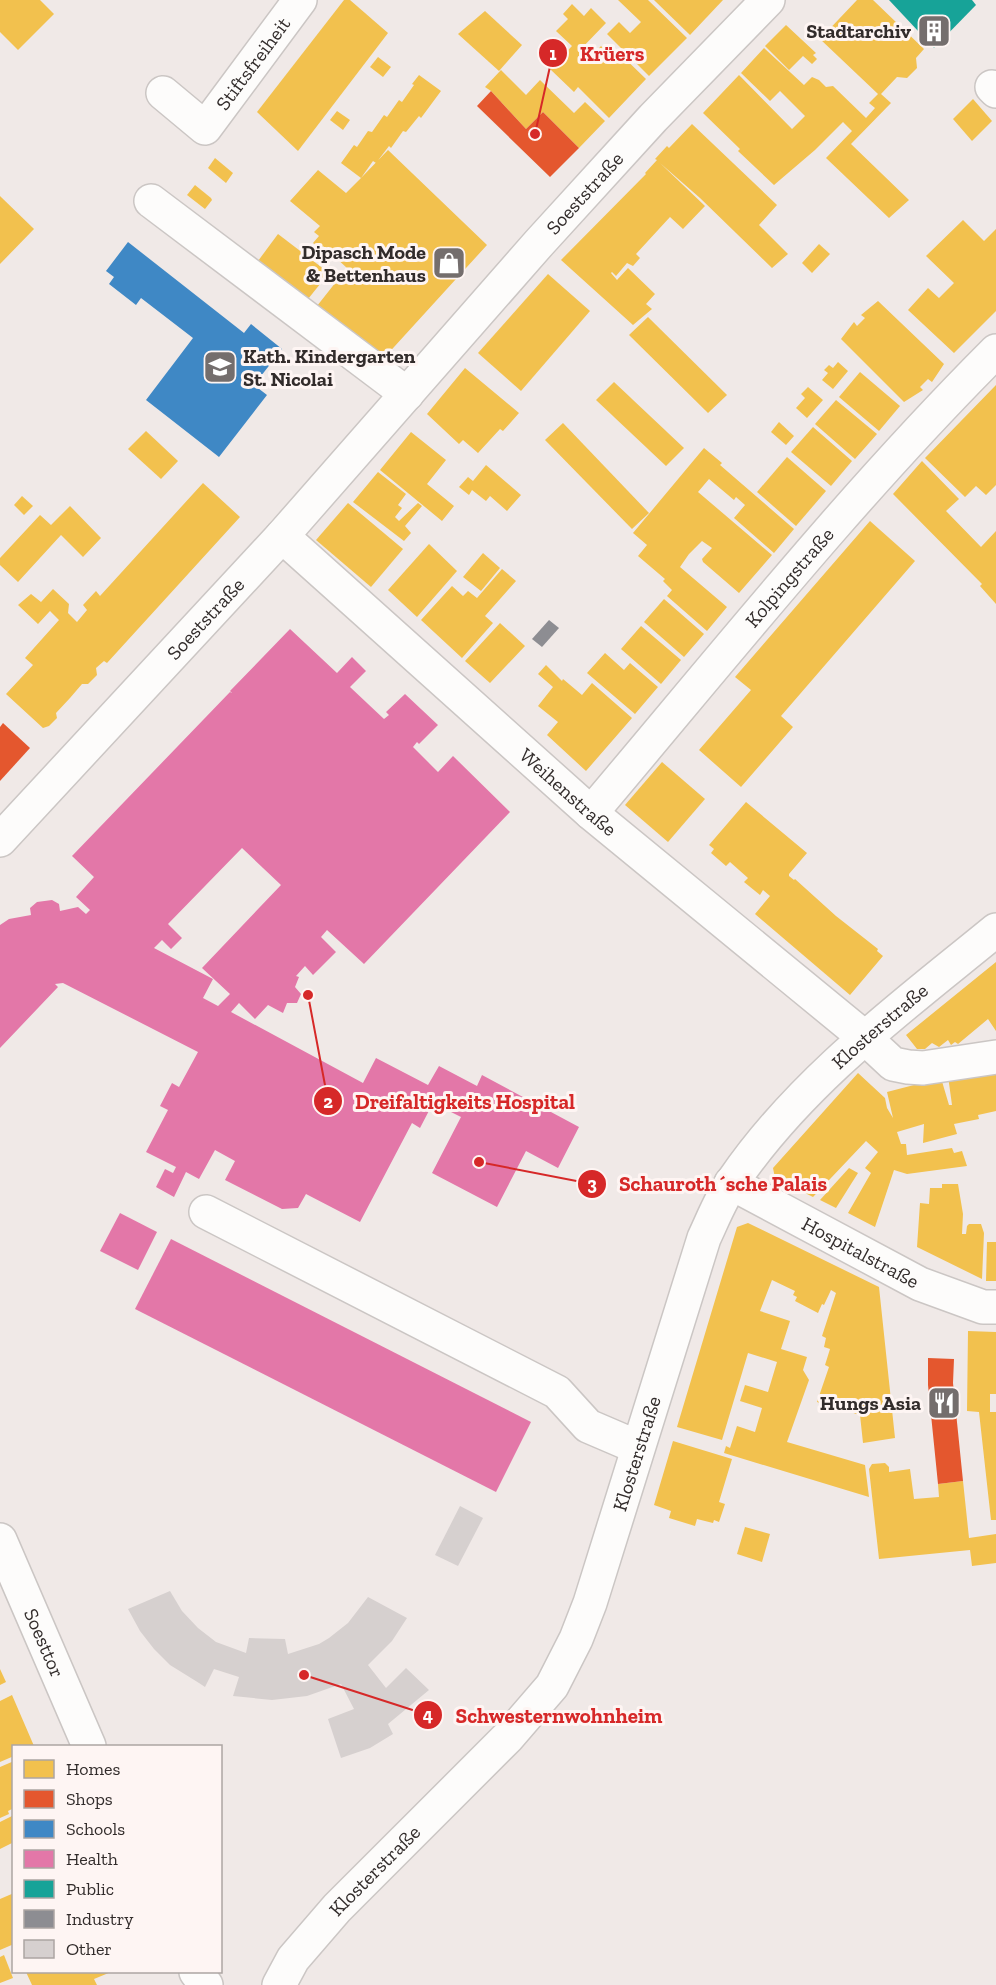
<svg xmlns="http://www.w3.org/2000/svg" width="996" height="1985" viewBox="0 0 996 1985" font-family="'Zilla Slab',serif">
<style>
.homes{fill:#f2c14e}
.shops{fill:#e4572e}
.schools{fill:#3f88c5}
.health{fill:#e377a8;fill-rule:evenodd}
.public{fill:#17a398}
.industry{fill:#8d8d92}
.building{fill:#d6d0cf}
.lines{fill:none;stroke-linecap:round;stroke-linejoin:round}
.minor-casing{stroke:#cbc6c4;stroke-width:36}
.minor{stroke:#fdfcfb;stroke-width:33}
.labels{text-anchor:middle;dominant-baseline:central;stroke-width:6;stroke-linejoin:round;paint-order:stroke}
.poi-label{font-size:20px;font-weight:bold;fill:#322c2b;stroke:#fef5f3;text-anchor:end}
.street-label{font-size:20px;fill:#322c2b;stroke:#fef5f3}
.leader{fill:none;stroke:#d62828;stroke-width:2}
.callout-dot{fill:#d62828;stroke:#fef5f3;stroke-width:2}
.mark-label{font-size:18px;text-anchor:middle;font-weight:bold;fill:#fff}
.callout-label{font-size:21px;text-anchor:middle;font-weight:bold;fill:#d62828;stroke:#fef5f3;stroke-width:6;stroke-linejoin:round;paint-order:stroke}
</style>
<rect width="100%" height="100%" fill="#f0e9e7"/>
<g class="homes">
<polygon points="0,0 40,0 54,14 18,50 0,32"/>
<polygon points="344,0 350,0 388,33 298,151 257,112"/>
<polygon points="618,0 648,0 687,38 649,76 607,34 619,22 630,33 641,22"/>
<polygon points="654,0 723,0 690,35"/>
<polygon points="857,0 873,0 924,49 916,58 917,68 907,78 897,77 881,94 891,103 851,144 909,200 889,218 826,158 852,131 843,122 815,150 774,185 738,151 740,149 703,113 739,75 792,129 805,116 780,91 770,101 741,73 764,48 804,85 812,77 819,80 826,87 833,86 866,118 875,108 869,103 878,94 820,39"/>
<polygon points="572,4 584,16 591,8 606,23 579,51 588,60 601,46 609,54 614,48 646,79 609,118 578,87 574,92 550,69 572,46 556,31 568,19 563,14"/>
<polygon points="485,11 522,45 499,71 458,34"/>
<polygon points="786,25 816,53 813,55 817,59 812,64 803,56 789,70 765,46"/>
<polygon points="378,57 391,67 383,77 370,67"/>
<polygon points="501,70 526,95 540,80 574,113 585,102 605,121 579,148 543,112 526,129 491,91 485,87"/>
<polygon points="419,75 441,91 421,118 419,116 406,132 403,131 391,148 389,146 376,163 373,161 361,178 388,150 487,245 384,358 317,306 347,268 323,246 321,249 313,243 319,236 314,232 320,226 290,201 318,170 346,193 361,178 341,163 354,145 357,147 368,131 372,132 384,115 387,117 399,100 402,102 414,85 412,84"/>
<polygon points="973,99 992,121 972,141 953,119"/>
<polygon points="337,111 350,120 343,130 330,120"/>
<polygon points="692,124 777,205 759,225 788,254 772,268 700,198 660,163 705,206 683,229 670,217 636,254 640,258 633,266 627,263 616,276 612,272 611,273 617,280 628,268 655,294 646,304 652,309 633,325 561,260 646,174 645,173 657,160 655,159 667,146 669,148"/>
<polygon points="215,158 233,173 226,183 208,168"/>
<polygon points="195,185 211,198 212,200 205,209 187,195"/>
<polygon points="0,196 34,229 0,264"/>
<polygon points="963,220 984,241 996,229 996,311 954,353 908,310 928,288 939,298 954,283 926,256"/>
<polygon points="278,234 329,273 308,299 258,261"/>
<polygon points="819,244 830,254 812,273 802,263"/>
<polygon points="548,274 590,311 521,391 478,353"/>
<polygon points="878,301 944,364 932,382 928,379 920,387 923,390 904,402 841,339 854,322 857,326 865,318 861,315"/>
<polygon points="648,317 727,395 708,413 629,335"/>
<polygon points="838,362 848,371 833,389 822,380 828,373 824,370 829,365 833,368"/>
<polygon points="465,368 519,413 503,431 500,429 478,453 463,440 459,444 427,414"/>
<polygon points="860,372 900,406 879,431 839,397"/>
<polygon points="614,382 684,448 666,466 596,400"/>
<polygon points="996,385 996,485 986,495 976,486 965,497 925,458"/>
<polygon points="808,387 823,400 807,418 796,408 805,398 801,394"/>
<polygon points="836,400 877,434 855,459 815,424"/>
<polygon points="779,422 794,436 786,445 771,432"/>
<polygon points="563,423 649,513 632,529 545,440"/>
<polygon points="813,427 852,461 831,486 791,452"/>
<polygon points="146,431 178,461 161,479 128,449"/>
<polygon points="411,432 446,460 427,484 454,506 442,521 380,470"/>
<polygon points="704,448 722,463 720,465 794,529 774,553 734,518 745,505 736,497 734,500 709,479 698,492 772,555 739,593 703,562 702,559 712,548 702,541 689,554 680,567 727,607 707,631 667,596 672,590 663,581 665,579 638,556 647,545 633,533"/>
<polygon points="787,457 826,491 796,526 757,492"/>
<polygon points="922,461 959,499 946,511 981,547 996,531 996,604 980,586 982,584 893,494"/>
<polygon points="486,465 521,495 507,511 490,496 486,501 472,490 469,495 459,487 468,477 473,481"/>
<polygon points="378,472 406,494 398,505 402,508 395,517 399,521 418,503 422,506 405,526 411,533 404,541 353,502"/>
<polygon points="203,483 240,517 107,663 104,661 96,668 97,675 88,684 82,684 70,698 56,713 57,718 49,726 43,728 6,694 33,665 25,658 59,620 50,611 38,624 18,605 31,594 41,602 53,589 69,604 68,613 77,622 87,610 83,605 96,591 100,596"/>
<polygon points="22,496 33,506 24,515 14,505"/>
<polygon points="348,503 403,549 371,587 316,540"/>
<polygon points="70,506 101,538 83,557 61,535 18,582 0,565 0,558 40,515 51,525"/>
<polygon points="870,521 915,561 781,716 793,727 741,787 699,750 751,690 735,677"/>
<polygon points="429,544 457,571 417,617 388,590"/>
<polygon points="483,553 500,568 481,591 463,577"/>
<polygon points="502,569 516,581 485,616 493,623 462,658 421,620 452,586 463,596 468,591 477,598"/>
<polygon points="664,599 704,634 684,657 644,622"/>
<polygon points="500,623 525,646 490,683 465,661"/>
<polygon points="641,626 681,660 661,684 621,649"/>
<polygon points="605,653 624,670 630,663 658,687 635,714 587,673"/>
<polygon points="546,665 562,681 563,679 582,695 592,683 632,718 586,771 547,735 558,722 538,706 553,687 538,674"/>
<polygon points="662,762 705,799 668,842 625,805"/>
<polygon points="746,802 807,853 789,874 789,876 794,880 795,879 836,916 878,949 877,951 883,956 850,995 755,914 770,896 763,890 760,895 744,882 748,878 730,862 726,866 711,853 714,849 709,845"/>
<polygon points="996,962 996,1031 988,1019 958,1044 955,1042 951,1045 948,1040 939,1047 932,1043 925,1049 917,1049 906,1035"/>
<polygon points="996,1068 996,1111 978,1115 979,1119 954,1124 957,1134 923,1143 924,1124 897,1132 901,1144 906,1144 907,1155 952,1148 954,1153 962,1151 967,1166 907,1174 894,1170 875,1227 848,1213 871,1173 865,1168 878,1152 866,1141 813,1197 775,1178 773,1168 858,1073 885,1098 887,1108 893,1118 887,1092 941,1078 949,1105 952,1105 948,1076"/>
<polygon points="849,1168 858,1173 836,1208 820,1200"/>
<polygon points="942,1184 958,1184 963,1214 962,1234 966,1234 967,1226 969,1224 981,1224 984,1233 982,1279 917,1247 920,1203 929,1204 930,1188 942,1188"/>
<polygon points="748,1223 879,1287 895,1438 863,1443 860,1415 817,1402 829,1367 825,1365 830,1349 824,1347 826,1338 822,1336 836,1293 831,1290 824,1305 822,1304 818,1313 795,1301 797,1297 793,1295 795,1291 772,1280 760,1311 790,1321 781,1349 807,1357 803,1370 809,1380 787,1442 865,1465 869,1497 724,1453 726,1446 730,1448 737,1426 755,1432 762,1408 740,1401 745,1385 768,1392 777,1362 748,1353 722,1440 677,1427 737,1227"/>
<polygon points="987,1242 996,1242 996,1281 986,1281"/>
<polygon points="968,1331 996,1332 996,1394 990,1394 990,1412 996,1412 996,1520 991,1520 979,1412 967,1411"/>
<polygon points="673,1441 732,1459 719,1502 725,1504 719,1522 714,1520 713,1523 697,1519 695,1526 669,1518 671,1511 654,1505"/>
<polygon points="885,1463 889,1467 889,1472 910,1469 914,1499 939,1497 938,1484 963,1481 969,1538 996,1534 996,1563 972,1566 970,1550 879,1559 869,1469 872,1464"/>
<polygon points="745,1527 770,1534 762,1562 737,1554"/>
<polygon points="0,1669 6,1682 0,1685"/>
<polygon points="12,1695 34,1746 14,1746 14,1756 0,1762 0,1701"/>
<polygon points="14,1761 14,1808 8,1811 9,1814 0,1818 0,1767"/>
<polygon points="14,1815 14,1842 0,1849 0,1822"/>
<polygon points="14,1893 14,1944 0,1950 0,1899"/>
<polygon points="4,1955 13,1978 0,1983 0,1957"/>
<polygon points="26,1972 111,1972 94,1979 97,1985 32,1985"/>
</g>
<g class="shops">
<polygon points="491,91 526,129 543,112 579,148 550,177 477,106"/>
<polygon points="3,723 30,748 0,781 0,727"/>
<polygon points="928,1358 954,1359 953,1383 963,1481 938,1484 928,1385"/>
</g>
<polygon class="schools" points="128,242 244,333 251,324 282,349 254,385 267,395 219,457 146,400 193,338 141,298 136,305 109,284 114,277 106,271"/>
<g class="health">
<path d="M290 629 337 673 352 657 366 671 350 687 384 719 389 715 386 712 405 694 438 725 419 744 417 742 413 747 438 772 453 756 510 812 364 964 327 930 321 937 336 952 313 975 305 966 296 976 299 977 295 987 301 994 297 1003H287L283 1013 268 1005 255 1019 239 1003 231 1012 363 1083 376 1058 428 1085 439 1066 477 1086 482 1075 579 1127 558 1168 526 1151 497 1207 432 1173 461 1117 433 1103 420 1128 412 1123 360 1222 306 1194 298 1208 282 1209 225 1180 235 1161 215 1150 199 1179 186 1172 174 1197 156 1187 165 1169 173 1173 176 1167 146 1152 168 1110 160 1106 172 1083 179 1087 198 1052 63 983 55 984 58 987 0 1048V925L9 919 31 915 30 908 37 902 52 900 59 904 60 911 78 907 86 914 90 910 76 897 94 877 72 856 230 692 232 693 230 691ZM242 848 281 885 202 968 230 994 218 1006 203 998 213 979 154 948 162 940 171 949 182 938 168 924Z"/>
<polygon points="120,1213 157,1232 138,1270 100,1251"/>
<polygon points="171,1239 531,1422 496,1492 135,1309"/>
</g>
<polygon class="public" points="889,0 972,0 976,5 934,48"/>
<polygon class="industry" points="549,620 559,628 542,647 532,639"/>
<g class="building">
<polygon points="460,1506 483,1518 458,1566 435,1555"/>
<polygon points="170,1591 182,1611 198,1628 216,1642 246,1653 249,1638 285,1639 288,1654 319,1644 329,1638 348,1623 368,1597 407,1618 392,1641 368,1665 386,1688 406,1668 429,1690 388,1724 393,1734 370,1748 341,1758 328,1719 354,1709 341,1684 307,1696 272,1700 233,1696 239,1677 214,1669 205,1687 199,1683 170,1665 154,1649 140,1631 128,1609"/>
</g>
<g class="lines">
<defs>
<g id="minor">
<polyline points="992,87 996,91"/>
<path id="s1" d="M163 93 205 128 300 0"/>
<polyline points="151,201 407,394"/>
<path id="s2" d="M282 536 591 813 864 1037 893 1064 908 1067 923 1068 996 1057"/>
<path id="s3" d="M591 813C723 657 851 496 996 351"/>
<path id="s4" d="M0 840 282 536 539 243 653 118 768 0"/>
<path id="s5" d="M731 1183 920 1284 983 1307H996"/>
<polyline points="206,1212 557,1392 588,1426 637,1447"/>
<path id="s6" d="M0 1540 89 1746"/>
<polyline points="196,1972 206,1985"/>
<path id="s7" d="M279 1985 293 1959 337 1908 508 1737 552 1686 576 1639 590 1603 704 1238C713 1219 721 1198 733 1181 802 1080 902 1007 996 930"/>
</g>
</defs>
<use href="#minor" class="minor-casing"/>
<use href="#minor" class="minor"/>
</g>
<defs>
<symbol id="building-square" viewBox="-11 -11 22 22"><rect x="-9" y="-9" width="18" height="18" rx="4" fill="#746e6d" stroke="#fef5f3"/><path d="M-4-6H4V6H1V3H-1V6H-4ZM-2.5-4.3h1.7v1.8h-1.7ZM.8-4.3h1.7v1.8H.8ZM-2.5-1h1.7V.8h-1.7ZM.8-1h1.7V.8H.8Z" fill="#fff"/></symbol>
<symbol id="shop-square" viewBox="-11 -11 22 22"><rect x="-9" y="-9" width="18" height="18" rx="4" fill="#746e6d" stroke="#fef5f3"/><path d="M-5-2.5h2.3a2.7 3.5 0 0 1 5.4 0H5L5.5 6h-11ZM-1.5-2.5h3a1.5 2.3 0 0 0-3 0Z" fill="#fff"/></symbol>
<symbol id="school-square" viewBox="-11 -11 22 22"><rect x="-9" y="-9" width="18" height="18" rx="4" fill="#746e6d" stroke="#fef5f3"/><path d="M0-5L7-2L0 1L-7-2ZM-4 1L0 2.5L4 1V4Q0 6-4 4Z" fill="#fff"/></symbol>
<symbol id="restaurant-square" viewBox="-11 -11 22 22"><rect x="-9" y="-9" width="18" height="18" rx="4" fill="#746e6d" stroke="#fef5f3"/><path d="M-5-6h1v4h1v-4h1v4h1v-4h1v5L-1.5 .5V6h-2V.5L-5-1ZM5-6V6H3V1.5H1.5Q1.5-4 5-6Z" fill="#fff"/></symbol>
</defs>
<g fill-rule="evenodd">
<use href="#building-square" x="915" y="12" width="38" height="38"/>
<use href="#shop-square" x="430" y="244" width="38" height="38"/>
<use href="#school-square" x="201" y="348" width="38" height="38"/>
<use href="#restaurant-square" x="925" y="1384" width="38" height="38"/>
</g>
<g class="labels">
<g class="poi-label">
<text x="911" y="31">Stadtarchiv</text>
<text x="426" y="252">Dipasch Mode<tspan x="426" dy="23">&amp; Bettenhaus</tspan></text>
<text x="243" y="356" text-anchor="start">Kath. Kindergarten<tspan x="243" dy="23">St. Nicolai</tspan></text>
<text x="921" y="1403">Hungs Asia</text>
</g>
<g class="street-label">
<text stroke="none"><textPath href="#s1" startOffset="135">Stiftsfreiheit</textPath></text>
<text stroke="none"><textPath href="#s4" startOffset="872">Soeststraße</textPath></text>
<text stroke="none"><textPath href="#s3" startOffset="308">Kolpingstraße</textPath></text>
<text stroke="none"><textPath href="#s4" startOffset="302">Soeststraße</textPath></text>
<text stroke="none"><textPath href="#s2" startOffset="384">Weihenstraße</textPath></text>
<text stroke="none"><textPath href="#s7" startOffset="1158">Klosterstraße</textPath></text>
<text stroke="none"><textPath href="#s5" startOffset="147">Hospitalstraße</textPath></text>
<text stroke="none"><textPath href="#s7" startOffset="654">Klosterstraße</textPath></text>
<text stroke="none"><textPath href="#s6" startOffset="112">Soesttor</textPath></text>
<text stroke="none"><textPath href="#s7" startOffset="150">Klosterstraße</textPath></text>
</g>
</g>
<path class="leader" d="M535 134L553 53M308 995L328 1101M479 1162L592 1184M304 1675L428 1715"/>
<g class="callout-dot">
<circle cx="535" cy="134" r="6"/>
<circle cx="308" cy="995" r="6"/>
<circle cx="479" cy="1162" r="6"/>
<circle cx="304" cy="1675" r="6"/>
<circle cx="553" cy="53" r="15"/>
<circle cx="328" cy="1101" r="15"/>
<circle cx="592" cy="1184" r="15"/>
<circle cx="428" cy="1715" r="15"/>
</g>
<g class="mark-label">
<text x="553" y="60">1</text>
<text x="328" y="1108">2</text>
<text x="592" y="1190">3</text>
<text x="428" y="1721">4</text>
</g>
<g class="callout-label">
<text x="612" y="61">Krüers</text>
<text x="465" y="1109">Dreifaltigkeits Hospital</text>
<text x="723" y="1191">Schauroth´sche Palais</text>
<text x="559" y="1723">Schwesternwohnheim</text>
</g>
<rect x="12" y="1745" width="210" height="228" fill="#fef5f3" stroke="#aca5a3" stroke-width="1.5"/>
<rect x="24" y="1760" width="30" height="18" fill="#f2c14e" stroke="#aca5a3" stroke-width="1.5"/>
<text x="66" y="1775" font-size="18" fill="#322c2b">Homes</text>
<rect x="24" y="1790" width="30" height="18" fill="#e4572e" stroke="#aca5a3" stroke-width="1.5"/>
<text x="66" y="1805" font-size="18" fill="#322c2b">Shops</text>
<rect x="24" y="1820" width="30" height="18" fill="#3f88c5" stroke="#aca5a3" stroke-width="1.5"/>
<text x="66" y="1835" font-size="18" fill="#322c2b">Schools</text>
<rect x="24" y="1850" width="30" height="18" fill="#e377a8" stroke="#aca5a3" stroke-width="1.5"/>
<text x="66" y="1865" font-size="18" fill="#322c2b">Health</text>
<rect x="24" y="1880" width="30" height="18" fill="#17a398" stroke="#aca5a3" stroke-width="1.5"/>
<text x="66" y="1895" font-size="18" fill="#322c2b">Public</text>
<rect x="24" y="1910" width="30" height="18" fill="#8d8d92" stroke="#aca5a3" stroke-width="1.5"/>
<text x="66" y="1925" font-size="18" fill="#322c2b">Industry</text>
<rect x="24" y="1940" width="30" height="18" fill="#d6d0cf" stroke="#aca5a3" stroke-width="1.5"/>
<text x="66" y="1955" font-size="18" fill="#322c2b">Other</text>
</svg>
